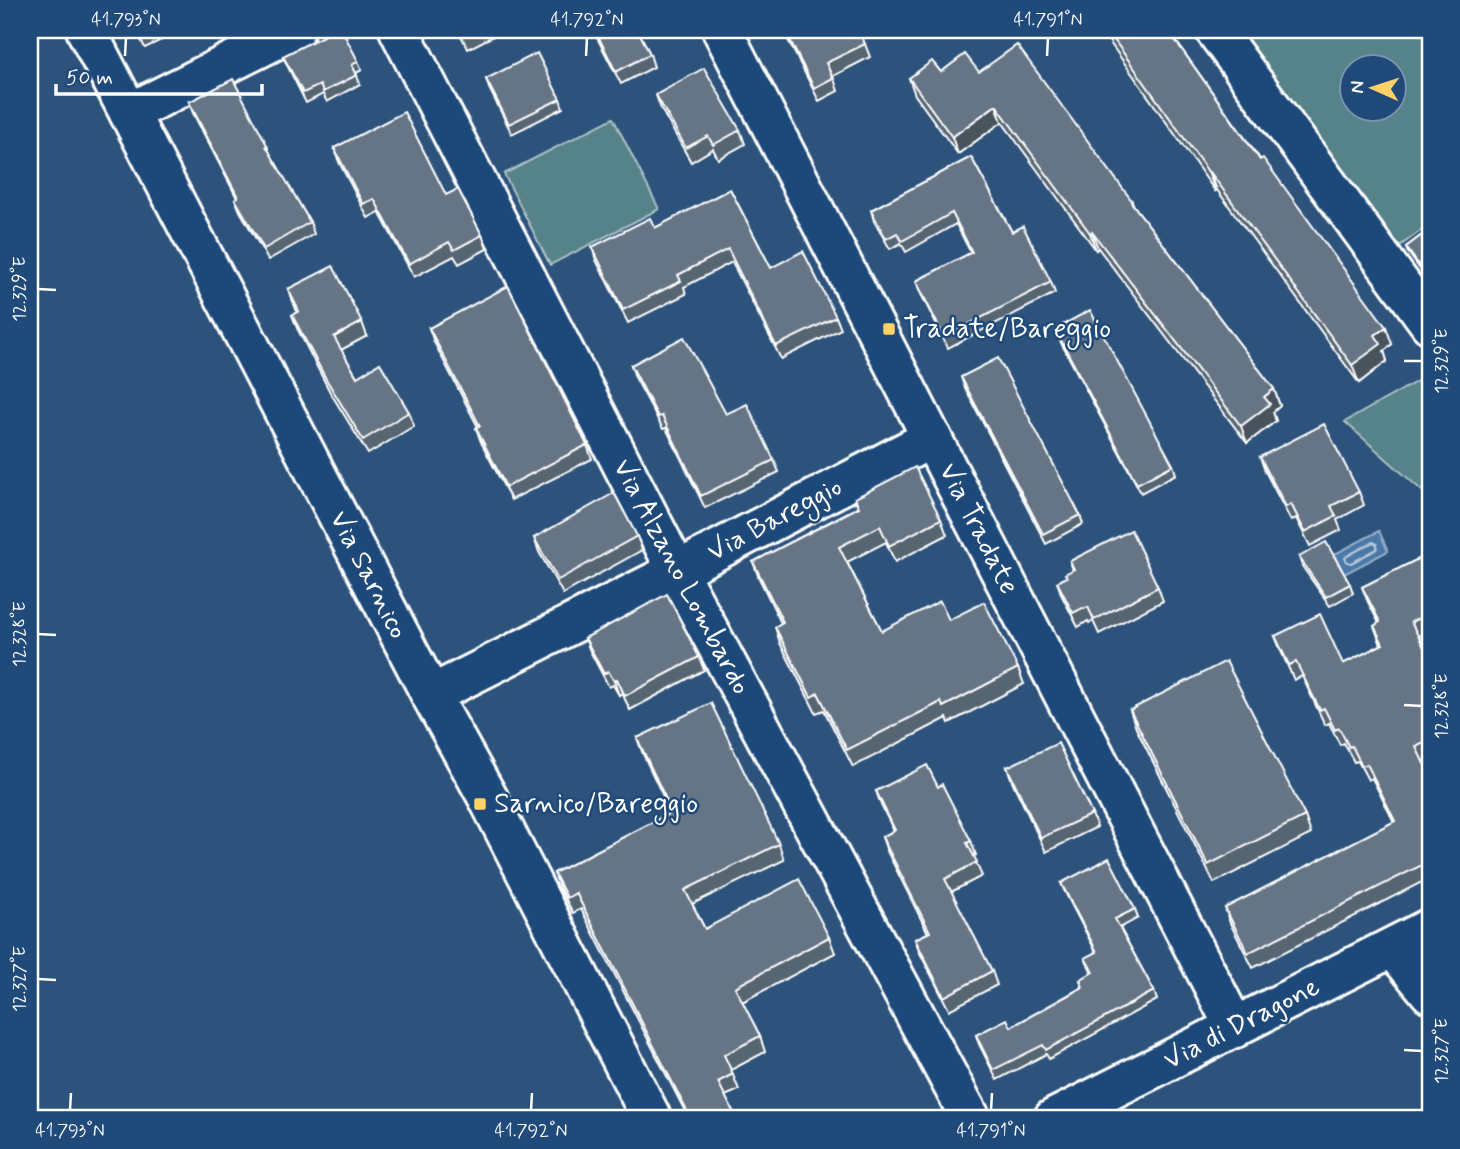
<svg xmlns="http://www.w3.org/2000/svg" width="1460" height="1149" viewBox="0 0 1460 1149" font-family="Mynerve,sans-serif">
<style>
.green{fill:#56828a;stroke:#aac0c4;stroke-width:2;fill-rule:evenodd}
.water{fill:#4b78a6;stroke:#93aeca;stroke-width:2}
.lines{fill:none;stroke-linecap:round;stroke-linejoin:round}
.shore{stroke:#b7c9db;stroke-width:2}
.minor-casing{stroke:#fff;stroke-width:44}
.minor{stroke:#1f4a7a;stroke-width:38}
.wall{fill:#576572;stroke:#fff;stroke-width:2}
.shaded-wall{fill:#47525d;stroke:#fff;stroke-width:2}
.building{fill:#657585;stroke:#fff;stroke-width:2}
.ticks{fill:none;stroke:#fff;stroke-width:2.5}
.poi-dot{fill:#ffd166;stroke:#1f4a7a;stroke-width:2.5}
.labels{text-anchor:middle;dominant-baseline:central;stroke-width:5;stroke-linejoin:round;paint-order:stroke}
.poi-label{font-size:28px;fill:#fff;stroke:#1f4a7a;text-anchor:start}
.street-label{font-size:28px;fill:#fff;stroke:#1f4a7a}
.neatline{fill:none;stroke:#fff;stroke-width:2.5}
.ticks-label{font-size:18px;text-anchor:middle;fill:#fff}
</style>
<rect width="100%" height="100%" fill="#2d537c"/>
<filter id="ink" filterUnits="userSpaceOnUse"><feTurbulence type="fractalNoise" baseFrequency=".0143" numOctaves="2"/><feDisplacementMap in="SourceGraphic" scale="14" xChannelSelector="R" yChannelSelector="G"/><feConvolveMatrix kernelMatrix="1 2 1 2 8 2 1 2 1" color-interpolation-filters="sRGB"/></filter>
<g filter="url(#ink)">
<g class="green">
<path d="M1237 30H1430V224L1397 248ZM1352 66H1394V108H1352Z"/>
<polygon points="613,118 659,209 550,265 504,174"/>
<polygon points="1430,374 1430,497 1429,497 1345,422"/>
</g>
<polygon class="water" points="1379,531 1388,551 1344,574 1335,554"/>
<g class="lines">
<polygon class="shore" points="1373,542 1377,544 1377,549 1351,563 1347,562 1345,558 1347,556"/>
<defs>
<g id="minor">
<polyline points="86,30 431,695 488,798 652,1119"/>
<polyline points="399,30 677,571 971,1119"/>
<polyline points="722,30 1235,1028"/>
<polyline points="1215,30 1430,324"/>
<polyline points="129,113 295,30"/>
<polyline points="431,695 677,571 932,438"/>
<polyline points="1393,948 1430,993"/>
<polyline points="1053,1119 1430,928"/>
</g>
</defs>
<use href="#minor" class="minor-casing"/>
<use href="#minor" class="minor"/>
</g>
<g class="wall">
<polygon points="136,30 182,30 145,48"/>
<polygon points="458,30 505,30 468,49"/>
<polygon points="593,30 638,30 650,54 654,67 621,84"/>
<polygon points="783,30 863,30 866,37 863,39 870,57 833,76 838,91 819,101"/>
<polygon points="1101,30 1168,30 1392,344 1384,351 1387,361 1359,383 1217,190 1215,191"/>
<polygon points="283,56 358,61 362,70 356,73 360,84 327,102 323,94 306,103 287,65"/>
<polygon points="941,72 979,72 1132,201 1134,206 1274,389 1280,406 1273,412 1276,421 1247,443 1098,248 1096,250 1002,122 958,154 915,95 909,78"/>
<polygon points="486,79 560,99 563,108 512,134 489,88"/>
<polygon points="656,95 740,130 745,144 718,159 713,149 691,162 661,109"/>
<polygon points="189,102 267,145 270,154 310,222 314,234 268,260 240,211 235,199 237,198 193,113"/>
<polygon points="334,148 446,195 482,235 487,249 459,264 454,256 414,277 379,212 368,218 339,162"/>
<polygon points="971,157 1012,232 1051,282 1055,293 948,348 920,292 916,281 971,253 956,224 906,252 901,243 890,249 874,221 871,210"/>
<polygon points="730,189 771,268 836,317 841,329 781,359 732,262 684,287 686,294 628,323 596,260 592,247 655,228"/>
<polygon points="1430,229 1430,283 1407,251 1406,247"/>
<polygon points="288,289 362,322 367,336 341,350 357,377 409,412 414,426 368,454 330,392 297,328 292,315 297,312"/>
<polygon points="429,328 587,445 592,459 511,500 481,442 476,428 478,427 434,342"/>
<polygon points="1055,329 1173,465 1176,474 1141,493 1059,339"/>
<polygon points="631,365 726,414 774,460 779,472 705,508 666,428 663,429 635,377"/>
<polygon points="961,377 1080,515 1083,524 1046,544 964,386"/>
<polygon points="1260,457 1359,492 1364,505 1337,520 1341,530 1310,546 1296,518 1291,521 1265,471"/>
<polygon points="855,498 941,519 947,535 895,562 886,542 847,562 882,631 949,620 1018,668 1024,684 949,723 947,718 853,767 824,710 816,713 780,643 775,627 781,623 759,578 753,562 858,507"/>
<polygon points="637,536 642,550 563,594 539,552 534,538"/>
<polygon points="1430,553 1430,630 1419,636 1430,659 1430,758 1423,761 1430,776 1430,878 1253,968 1230,923 1225,908 1394,822 1372,778 1368,780 1358,761 1354,762 1344,743 1340,745 1329,723 1325,725 1302,676 1294,680 1281,651 1275,636 1343,664 1381,645 1374,626 1379,623 1368,602 1362,587"/>
<polygon points="1299,557 1350,584 1353,593 1330,606 1302,566"/>
<polygon points="1070,561 1158,587 1163,601 1099,634 1093,621 1089,623 1088,621 1078,627 1062,596 1057,582 1066,578 1073,570"/>
<polygon points="585,638 699,657 704,670 630,710 622,693 619,695 613,685 609,687 590,651"/>
<polygon points="1130,710 1305,816 1311,834 1214,883 1136,728"/>
<polygon points="637,738 779,844 784,860 692,904 705,929 829,937 835,953 742,1002 760,1036 765,1052 731,1070 739,1090 725,1096 737,1119 689,1119 581,909 573,913 560,889 554,873 671,813 643,754"/>
<polygon points="1007,767 1092,814 1097,827 1046,852 1012,781"/>
<polygon points="938,787 971,841 976,855 973,856 982,876 951,892 992,971 997,985 949,1010 920,953 915,939 928,933 887,851 882,837 894,831 881,805 876,791"/>
<polygon points="1061,883 1135,909 1138,918 1120,928 1154,991 1157,1000 1049,1059 1046,1054 997,1080 979,1044 976,1035 1011,1027 1082,987 1080,980 1092,973 1085,958 1096,952 1065,892"/>
</g>
<g class="shaded-wall">
<polygon points="996,105 1002,122 958,154 952,137"/>
<polygon points="1210,172 1217,190 1215,191 1209,173"/>
<polygon points="1092,232 1098,248 1096,250 1090,233"/>
<polygon points="1386,327 1392,344 1384,351 1387,361 1359,383 1352,365 1375,335"/>
<polygon points="1274,389 1280,406 1273,412 1276,421 1247,443 1241,426 1264,397"/>
<polygon points="617,679 622,693 619,695 614,681"/>
</g>
<g class="building">
<polygon points="138,30 150,30 140,34"/>
<polygon points="335,30 342,30 358,61 352,65 357,75 323,92 320,85 303,93 283,56"/>
<polygon points="460,30 474,30 463,36"/>
<polygon points="595,30 638,30 650,54 616,72"/>
<polygon points="785,30 858,30 865,44 826,63 833,78 814,88"/>
<polygon points="1107,30 1168,30 1260,160 1263,158 1386,327 1375,335 1381,344 1352,365 1210,172 1209,173"/>
<polygon points="1017,45 1132,201 1131,202 1274,389 1264,397 1270,404 1241,426 1092,232 1090,233 996,105 952,137 909,78 932,61 941,72 965,54 979,72"/>
<polygon points="537,53 560,99 509,124 486,79"/>
<polygon points="704,68 740,130 713,145 708,136 686,148 656,95"/>
<polygon points="233,79 267,145 266,146 310,222 264,249 235,199 238,197 189,102"/>
<polygon points="404,112 446,195 458,189 482,235 454,250 449,242 409,264 374,199 363,204 334,148"/>
<polygon points="971,157 1012,232 1023,226 1051,282 944,337 916,281 972,252 952,213 902,241 897,233 886,239 871,210"/>
<polygon points="730,189 771,268 803,251 836,317 776,346 728,249 678,275 681,281 623,310 592,247 650,218 655,228"/>
<polygon points="1430,229 1430,281 1406,247"/>
<polygon points="333,266 362,322 334,337 357,377 380,363 409,412 363,440 326,379 292,315 299,311 288,289"/>
<polygon points="508,286 587,445 506,487 476,428 480,426 429,328"/>
<polygon points="1090,310 1173,465 1137,484 1055,329"/>
<polygon points="684,337 726,414 747,404 774,460 701,496 662,416 658,417 631,365"/>
<polygon points="998,358 1080,515 1043,534 961,377"/>
<polygon points="1324,424 1359,492 1331,506 1336,516 1305,532 1291,504 1286,507 1260,457"/>
<polygon points="915,467 941,519 889,546 880,526 839,547 882,631 940,601 949,620 984,602 1018,668 943,707 941,702 847,750 818,693 811,697 775,627 783,622 753,562 859,507 855,498"/>
<polygon points="614,493 637,536 558,580 534,538"/>
<polygon points="1131,530 1158,587 1094,620 1088,607 1084,609 1083,608 1073,613 1057,582 1067,577 1065,574 1074,569 1070,561"/>
<polygon points="1326,542 1350,584 1326,597 1299,557"/>
<polygon points="1430,553 1430,613 1411,622 1430,659 1430,740 1416,747 1430,776 1430,861 1248,953 1225,908 1395,821 1367,764 1362,766 1352,746 1349,747 1339,728 1335,730 1324,708 1320,710 1296,662 1289,665 1275,636 1320,614 1343,664 1383,644 1374,626 1380,622 1362,587"/>
<polygon points="667,594 699,657 625,696 617,679 614,681 608,671 604,674 585,638"/>
<polygon points="1226,661 1305,816 1208,865 1130,710"/>
<polygon points="711,703 779,844 685,890 705,929 799,879 829,937 735,987 760,1036 724,1055 733,1074 718,1082 737,1119 702,1119 701,1117 696,1119 691,1119 576,893 567,898 554,873 672,812 637,738"/>
<polygon points="1058,743 1092,814 1041,838 1007,767"/>
<polygon points="927,765 938,787 942,784 971,841 967,843 977,862 945,879 992,971 944,997 915,939 930,932 882,837 895,830 876,791"/>
<polygon points="1109,858 1135,909 1115,919 1154,991 1046,1050 1043,1045 993,1070 976,1035 1007,1019 1011,1027 1083,987 1080,980 1093,972 1085,958 1097,952 1061,883"/>
</g>
</g>
<path class="ticks" d="M125 56 126 38M586 56 587 38M1047 56 1048 38M38 289 56 290M1404 361H1422M38 634 56 635M1404 705 1422 706M38 979 56 980M1404 1050 1422 1051M70 1110 71 1093M531 1110 532 1093M991 1110 992 1093"/>
<g class="poi-dot">
<rect x="882" y="322" width="14" height="14" rx="3.5"/>
<rect x="473" y="797" width="14" height="14" rx="3.5"/>
</g>
<g class="labels">
<g class="poi-label">
<text x="903" y="329">Tradate/Bareggio</text>
<text x="494" y="804">Sarnico/Bareggio</text>
</g>
<g class="street-label">
<text transform="translate(775 520) rotate(-28)">Via Bareggio</text>
<text transform="translate(978 529) rotate(63)">Via Tradate</text>
<text transform="translate(368 575) rotate(63)">Via Sarnico</text>
<text transform="translate(681 577) rotate(62)">Via Alzano Lombardo</text>
<text transform="translate(1242 1024) rotate(-27)">Via di Dragone</text>
</g>
</g>
<rect width="1460" height="1149" fill="none" stroke="#1f4a7a" stroke-width="77"/>
<g transform="translate(1373 88) rotate(273)"><circle r="33" fill="#1f4a7a" stroke="#7992af" stroke-width="2"/>
<path d="M0-5L12 26L0 18L-12 26Z" fill="#ffd166"/>
<text y="-10" font-size="19" font-weight="bold" text-anchor="middle" fill="#ffffff">N</text>
</g>
<path d="M56 84v10h206v-10" fill="none" stroke="#ffffff" stroke-width="3.5"/>
<text x="66" y="84" font-size="21" fill="#ffffff" stroke="#1f4a7a" stroke-width="5" paint-order="stroke">50 m</text>
<rect x="38" y="38" width="1384" height="1072" class="neatline"/>
<g class="ticks-label">
<text x="126" y="25">41.793°N</text>
<text x="587" y="25">41.792°N</text>
<text x="1048" y="25">41.791°N</text>
<text transform="translate(19 289) rotate(-90)" y="6">12.329°E</text>
<text transform="translate(1441 361) rotate(-90)" y="6">12.329°E</text>
<text transform="translate(19 634) rotate(-90)" y="6">12.328°E</text>
<text transform="translate(1441 706) rotate(-90)" y="6">12.328°E</text>
<text transform="translate(19 979) rotate(-90)" y="6">12.327°E</text>
<text transform="translate(1441 1051) rotate(-90)" y="6">12.327°E</text>
<text x="70" y="1136">41.793°N</text>
<text x="531" y="1136">41.792°N</text>
<text x="991" y="1136">41.791°N</text>
</g>
</svg>
